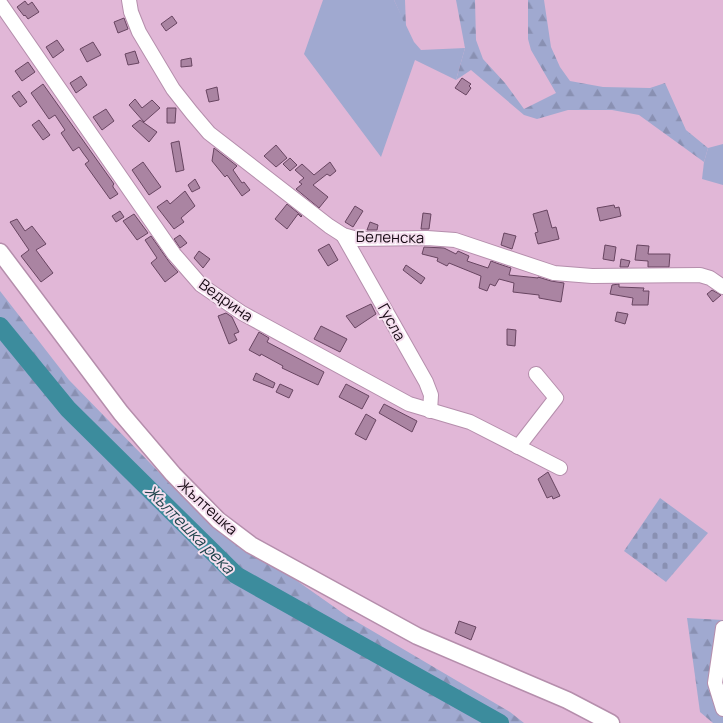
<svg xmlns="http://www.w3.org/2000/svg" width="723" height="723" viewBox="0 0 723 723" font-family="Manrope,sans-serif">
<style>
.green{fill:#a0a9d0}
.forest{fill:url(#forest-firs)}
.cemetery{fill:url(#cemetery-stones)}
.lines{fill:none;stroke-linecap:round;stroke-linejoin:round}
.river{stroke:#3c8c9d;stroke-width:18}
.building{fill:#aa84a2;stroke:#684561}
.minor-casing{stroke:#b58eac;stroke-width:16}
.major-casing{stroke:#b58eac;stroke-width:19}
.minor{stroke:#fff;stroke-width:14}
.major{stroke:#fff;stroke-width:16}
.labels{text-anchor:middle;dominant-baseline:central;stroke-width:4;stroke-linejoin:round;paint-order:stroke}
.street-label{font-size:15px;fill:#160913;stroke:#f5dfef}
.water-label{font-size:16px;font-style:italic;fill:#20454d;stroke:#f5dfef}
</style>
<defs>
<pattern id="forest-firs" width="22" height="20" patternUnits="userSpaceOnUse" patternTransform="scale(1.25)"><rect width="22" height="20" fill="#a0a9d0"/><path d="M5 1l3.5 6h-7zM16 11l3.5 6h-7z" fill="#8990b2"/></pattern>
<pattern id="cemetery-stones" width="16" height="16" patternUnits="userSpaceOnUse" patternTransform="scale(1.25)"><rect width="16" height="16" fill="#a0a9d0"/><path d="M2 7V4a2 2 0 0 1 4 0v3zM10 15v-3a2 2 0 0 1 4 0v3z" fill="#8990b2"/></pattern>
</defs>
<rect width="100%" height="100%" fill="#e1b7d7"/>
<g class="green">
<polygon points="323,0 394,0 414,42 421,50 465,48 456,80 415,60 381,157 304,54"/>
<polygon points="723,144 723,185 702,179 704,162 708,148"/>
</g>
<g class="forest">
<polygon points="394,0 405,0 406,27"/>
<polygon points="456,0 475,0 476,40 483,59 505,83 524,109 556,93 531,50 528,39 528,0 544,0 551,47 560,67 570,81 603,87 650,88 665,83 686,130 708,148 704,162 639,115 612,110 568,110 537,119 524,115 471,70 456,80 465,48"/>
<polygon points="0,291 69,380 195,509 347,616 510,712 524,723 0,723"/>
<polygon points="687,618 723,620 723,723 713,723 700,712"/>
</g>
<polygon class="cemetery" points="660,498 708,533 666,582 624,551"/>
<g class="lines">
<polyline class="river" points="0,326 68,409 236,575 500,723"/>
</g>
<g class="building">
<polygon points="25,1 28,5 32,2 39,12 28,19 25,15 24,16 17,7"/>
<polygon points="172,16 177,23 166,31 161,24"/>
<polygon points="124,18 128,29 118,33 114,22"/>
<polygon points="57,40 64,50 53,58 46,47"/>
<polygon points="93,42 101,55 87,62 80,49"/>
<polygon points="135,51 139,63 128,65 125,54"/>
<polygon points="191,58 192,66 181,67 181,60"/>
<polygon points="28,62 35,72 22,81 15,71"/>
<polygon points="81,76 87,85 76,93 70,83"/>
<polygon points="462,78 471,84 469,86 471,88 466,95 455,88"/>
<polygon points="43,84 114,184 113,185 113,187 118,194 110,199 85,164 89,161 83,153 79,147 73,151 61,133 65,130 55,115 49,119 31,93"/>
<polygon points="217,87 219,100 209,102 206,90"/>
<polygon points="19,91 27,102 20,107 12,96"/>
<polygon points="135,99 142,108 152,100 160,108 144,122 129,105"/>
<polygon points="167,108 176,108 175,123 167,123"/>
<polygon points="106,109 114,121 102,130 93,117"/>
<polygon points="39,120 50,135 43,140 32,125"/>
<polygon points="140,120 157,132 149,142 132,126"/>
<polygon points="179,141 184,170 176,172 171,143"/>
<polygon points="276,145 287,158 276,167 264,156"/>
<polygon points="214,148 237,166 233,170 242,183 244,182 250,190 242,196 227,175 225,177 212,161"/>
<polygon points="290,158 297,165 290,171 283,164"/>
<polygon points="143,162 161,187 149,195 132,170"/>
<polygon points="330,162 336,171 330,176 327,174 313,185 328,197 319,208 296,189 302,184 299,182 304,178 295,170 302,164 314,175"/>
<polygon points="195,179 200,188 192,192 188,185"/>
<polygon points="185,191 195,206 181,218 184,222 174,229 157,207 167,200 170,204"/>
<polygon points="287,204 302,216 301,217 298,214 287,229 275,219"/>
<polygon points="614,205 615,208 619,207 621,216 600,221 597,208"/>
<polygon points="355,206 363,211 353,227 345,222"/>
<polygon points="547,210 552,228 556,227 559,239 538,244 535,233 538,232 533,214"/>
<polygon points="120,211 124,217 116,222 112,216"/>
<polygon points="423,213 431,214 429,229 421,229"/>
<polygon points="134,214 148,233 137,240 123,221"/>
<polygon points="17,219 25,231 32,226 46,244 36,250 53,273 41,282 21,256 29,250 10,222"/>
<polygon points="370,222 378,225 377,230 367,230"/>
<polygon points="504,233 516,236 512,249 501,245"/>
<polygon points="180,235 187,243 180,248 174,239"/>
<polygon points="151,236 170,263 178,272 165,282 151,263 157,258 145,240"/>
<polygon points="329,244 338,260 328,266 318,250"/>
<polygon points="605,245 616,247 614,261 603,259"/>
<polygon points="637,245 649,246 648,254 670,254 669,267 648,267 648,261 635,260"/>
<polygon points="424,247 444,248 456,254 458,251 469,256 467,261 488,268 491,261 499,264 511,268 509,275 538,278 538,277 551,281 564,283 561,302 539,298 539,295 513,292 514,283 499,279 495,286 490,284 487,291 479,288 481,276 449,263 447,266 437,261 438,258 422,254"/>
<polygon points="199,251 210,259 203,268 194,258"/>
<polygon points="621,259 630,261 628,267 620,267"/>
<polygon points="406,265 425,278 421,284 403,270"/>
<polygon points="619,284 619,287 644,288 643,291 649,291 648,305 632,305 633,298 610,294 612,285"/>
<polygon points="712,290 721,295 713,302 707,294"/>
<polygon points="371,304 376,314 355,328 346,316"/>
<polygon points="617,312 628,314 625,324 615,321"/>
<polygon points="226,313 232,317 239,332 234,334 237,340 229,344 218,316"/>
<polygon points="321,326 347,339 340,352 314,339"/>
<polygon points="507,329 516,330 515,346 507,345"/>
<polygon points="259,332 269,338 267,342 324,372 318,385 282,368 283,366 261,354 260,356 249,350"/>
<polygon points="256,373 275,383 273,388 253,380"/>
<polygon points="280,384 293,390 289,398 276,392"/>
<polygon points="346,384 369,396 362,409 339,397"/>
<polygon points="384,404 417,421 412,432 379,413"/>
<polygon points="366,414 376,420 366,440 355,434"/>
<polygon points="548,472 560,496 553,499 552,496 547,498 538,479"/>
<polygon points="459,621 476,627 471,640 455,633"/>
</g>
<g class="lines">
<defs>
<g id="minor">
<polyline points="129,0 131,12 139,32 173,89 192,113 209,133 329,226 343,235 357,239 427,238 455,240 554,273 592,276 700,275 710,278 723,287"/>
<polyline points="0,3 174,254 201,285 242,313 409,404 470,422 560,468"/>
<polyline points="343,235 426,382 431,395 430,411"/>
<polyline points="518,447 556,398 536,374"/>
<polyline points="723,628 715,683 723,709"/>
</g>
<polyline id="major" points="0,252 121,413 173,474 218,520 251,545 417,636 567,700 611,723"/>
</defs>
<use href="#minor" class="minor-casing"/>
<use href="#major" class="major-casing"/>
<use href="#minor" class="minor"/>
<use href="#major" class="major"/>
</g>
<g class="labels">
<g class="street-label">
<text transform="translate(390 237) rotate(1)">Беленска</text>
<text transform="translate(226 300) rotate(35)">Ведрина</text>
<text transform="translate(392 322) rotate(61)">Гусла</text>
<text transform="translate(208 507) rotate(42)">Жълтешка</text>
</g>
<g class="water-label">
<text transform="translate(190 529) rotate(45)">Жълтешка река</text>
</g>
</g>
</svg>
